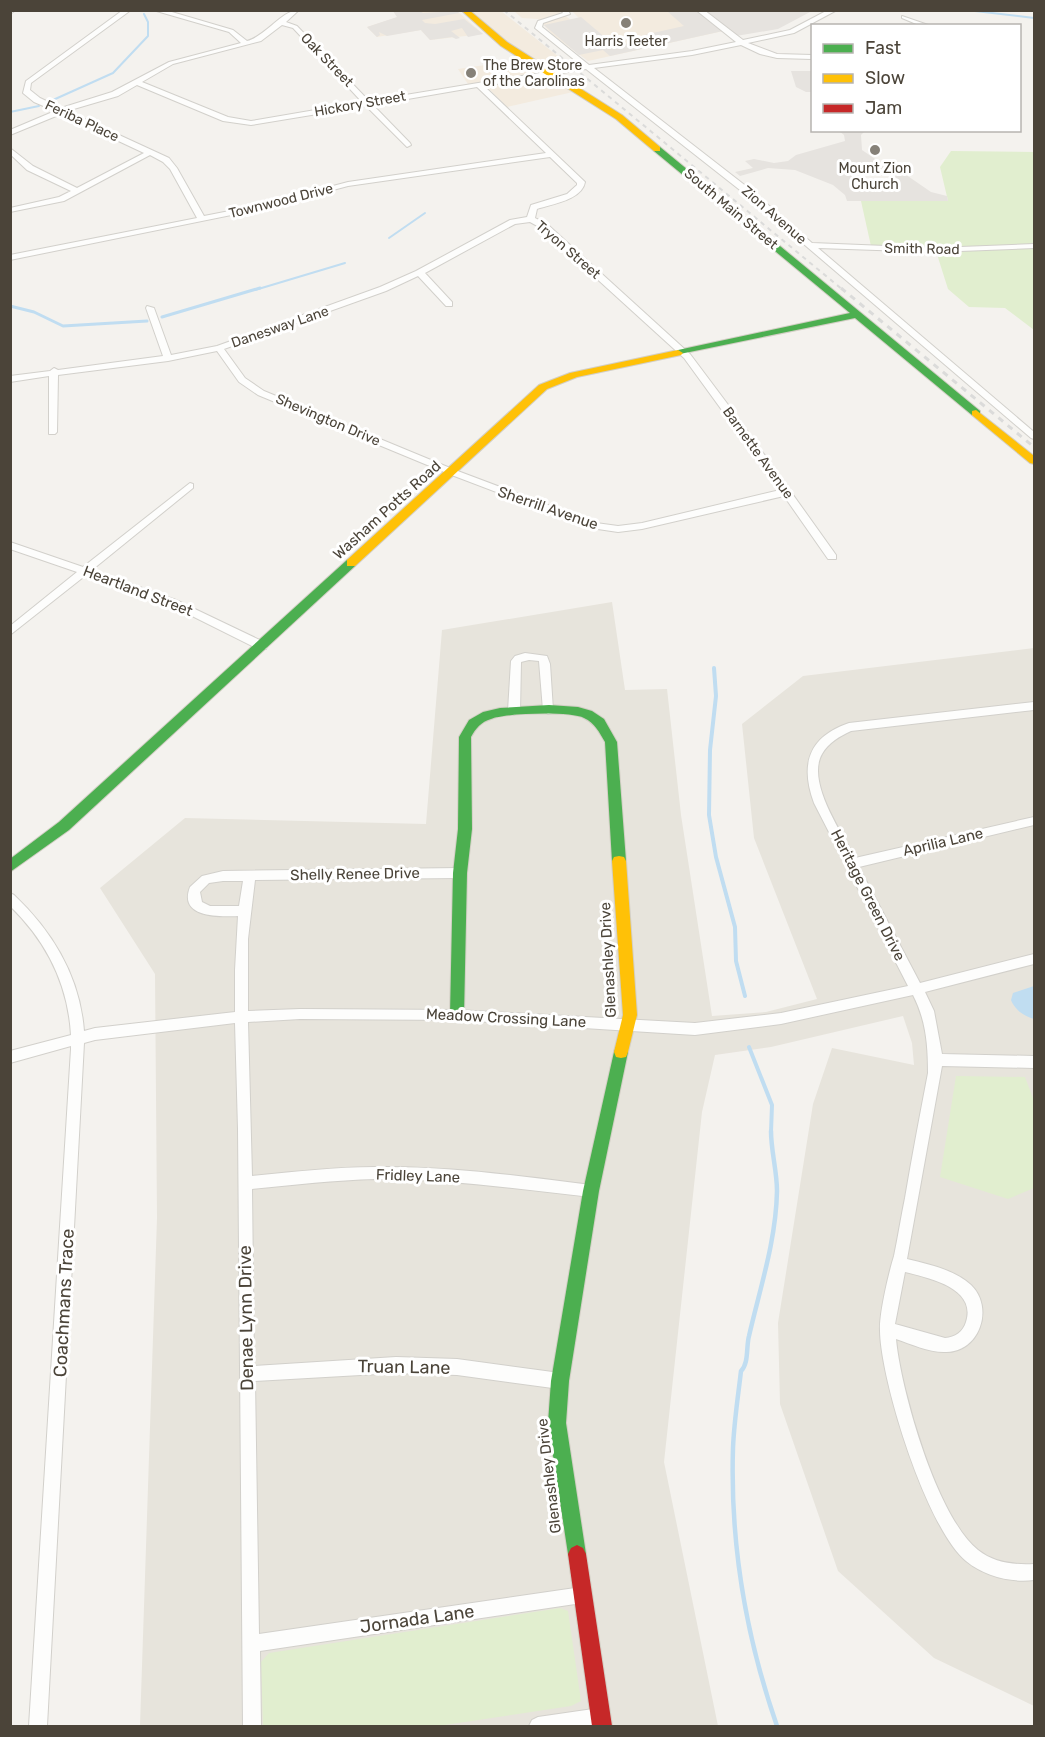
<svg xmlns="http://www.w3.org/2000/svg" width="1045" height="1737" viewBox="0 0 1045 1737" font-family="Rubik,sans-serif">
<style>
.residential{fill:#e7e4dc}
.commercial{fill:#f3ebdf}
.green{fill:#e1eecf}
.parking{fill:#e6e3df}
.water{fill:#c0ddf1}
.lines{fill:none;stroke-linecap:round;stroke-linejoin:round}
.stream-far3{stroke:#c0ddf1;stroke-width:2}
.stream-far2{stroke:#c0ddf1;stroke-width:3}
.stream-far1{stroke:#c0ddf1;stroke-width:4}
.stream{stroke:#c0ddf1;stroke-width:4.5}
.street-casing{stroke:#d2d0cb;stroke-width:2}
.fast-casing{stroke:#d3cfc5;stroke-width:2}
.slow-casing{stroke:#d3cfc5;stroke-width:2}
.jam-casing{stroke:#d3cfc5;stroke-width:2}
.street{fill:#fdfdfc;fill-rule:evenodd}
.fast{fill:#4caf50;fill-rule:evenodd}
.slow{fill:#ffc107;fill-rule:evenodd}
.jam{fill:#c62828;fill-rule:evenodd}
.rail-far1{stroke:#dbdbda;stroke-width:2;stroke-dasharray:4.5 4.5;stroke-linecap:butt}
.rail{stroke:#dbdbda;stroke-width:3;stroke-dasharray:6 6;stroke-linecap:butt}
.poi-dot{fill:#868178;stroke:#fff;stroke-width:2}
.labels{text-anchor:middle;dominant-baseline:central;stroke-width:6;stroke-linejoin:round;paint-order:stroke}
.far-poi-label{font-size:14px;fill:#4b4439;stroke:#fff}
.far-street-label{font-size:14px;fill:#4b4439;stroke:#fff}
.street-label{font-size:15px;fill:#4b4439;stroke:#fff}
.near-street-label{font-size:18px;fill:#4b4439;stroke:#fff}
</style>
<rect width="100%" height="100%" fill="#f4f2ee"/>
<polygon class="residential" points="612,602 625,690 667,689 681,815 712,1016 766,1012 817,999 754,838 742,724 803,676 1034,648 1034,1706 934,1658 838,1571 780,1404 778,1323 813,1104 832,1048 914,1065 912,1043 903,1016 771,1047 715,1055 702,1112 664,1462 718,1726 140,1726 157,1218 155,974 100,888 185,818 426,824 442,630"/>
<g class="commercial">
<polygon points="393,11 457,11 483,34 430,40 421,30 377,37 367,27 398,17"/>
<polygon points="471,11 501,11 564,61 546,67 500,38"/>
<polygon points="514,11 558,11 571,20 579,18 572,11 695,11 723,31 588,61 553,35 538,19 522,18"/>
<polygon points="512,61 515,66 527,65 573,92 507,107 482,82 468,84 458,69"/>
</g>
<g class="green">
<polygon points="951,151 1034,152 1034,330 1005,308 969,307 948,289 935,248 871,246 861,201 948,201 940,167"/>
<polygon points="956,1076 1025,1077 1034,1101 1034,1188 1008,1199 940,1177"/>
<polygon points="560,1608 568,1611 581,1701 571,1706 438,1726 263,1726 261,1662 269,1653"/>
</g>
<g class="parking">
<polygon points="695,10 723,31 610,56 603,50 579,55 544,25 581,17 615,46 649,39 644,35 684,26 667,11"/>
<polygon points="393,11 420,11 423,13 457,11 459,13 422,20 425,23 435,24 464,19 483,34 468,37 462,28 451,31 460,38 456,39 452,37 430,40 421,30 387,36 379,32 380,35 377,37 367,27 397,17"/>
<polygon points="703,11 812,11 778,29 736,36"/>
<polygon points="791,71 812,71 812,92 806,92 796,87"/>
<polygon points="839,131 865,131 861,135 862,150 887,167 853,177 852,180 858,185 865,186 893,177 889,173 899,170 931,192 947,196 948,201 847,201 845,195 833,185 795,170 768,168 740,176 735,172 753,168 745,161 754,159 774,163 788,161 796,155 845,141 844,135"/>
</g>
<path class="water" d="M1034 986V1019C1024 1016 1015 1010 1011 1000L1013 993Z"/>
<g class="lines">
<g class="stream-far3">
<polyline points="975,11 1034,18"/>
<polyline points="53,100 113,73 148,36 148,22 144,14"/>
<polyline points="10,112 39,106"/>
<polyline points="389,238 425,213"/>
<polyline points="255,290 345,263"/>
</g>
<g class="stream-far2">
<polyline points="10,306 34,312 63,326 147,321"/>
<polyline points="162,317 260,288"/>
</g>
<g class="stream-far1">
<polyline points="714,668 716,696 710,750 709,815 716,857 735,927 736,961 745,996"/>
<polyline points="749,1047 772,1105 771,1132"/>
</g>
<path class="stream" d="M771 1131C771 1151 777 1171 777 1191 776 1241 760 1288 749 1336 746 1347 749 1363 741 1371 738 1397 734 1422 733 1448 730 1543 746 1637 777 1726"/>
<defs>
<g id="street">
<polygon points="10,10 16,10 10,14"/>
<path d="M123 10H131L31 83 30 90 40 98 61 108 112 92 169 62 241 43 229 32 153 10H165L233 30 247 41C266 36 282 10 299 10L286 22 297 26 369 101 582 66 535 28 538 21 563 13 561 10H568L570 14 543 23 542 27 589 65 692 51 736 42 696 10H704L743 40 790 30 828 10H837L794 33 748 43 777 54 812 55V59L777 58 760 54 741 45 692 55 594 68 751 190 812 243 935 248 1034 244V248L935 252 818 248 1034 432V439L1031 438 745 194 586 69 484 86 585 182C582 200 552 204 537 209L535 218 547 224 690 354 741 422 836 555V559H828L784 496 642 529 618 532 591 528 449 474 258 395 239 382 217 351 168 361 58 375 57 432 55 434H49V376L10 382V376L50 371 54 368 58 370 163 356 146 308 147 306 154 308 171 355 217 346 380 287 416 271 510 220 527 217 531 205 567 194 577 185V183L550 157 348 186 266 208 10 260V255L197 218 170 169 163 162 150 155 64 201 10 212V208L59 197 71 191 27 170 10 154V148L33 166 77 188 144 153 61 114 10 135V130L55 111 34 102 23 93 26 81ZM282 25 293 28 362 102 251 121 228 117 142 82 173 64 261 41ZM137 85 223 121 251 125 366 106 407 147 411 145 410 143 373 105 477 87 546 153 348 182 265 204 204 216 177 168 169 158 67 111 118 96ZM530 222 541 228 684 358 780 490 642 523 618 526 596 523 455 470 264 391 245 378 224 349 386 291 418 276 446 306H452V302L425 273 515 224Z"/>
<polygon points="902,16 931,26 921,26 902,18"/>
<polygon points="190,483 193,484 193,488 92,570 176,600 266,643 267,646 266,649 258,649 168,604 86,575 10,635 10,626 77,572 10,549 10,542 83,567"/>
<polygon points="525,653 547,656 550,664 553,710 552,713 548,714 543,710 539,661 529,660 521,662 520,711 514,715 508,711 511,661 515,656"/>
<path d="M1034 702V710L851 731C840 736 828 743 822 754 806 782 842 833 855 858L1034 817V825L859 867 920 983 1034 954V964L925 992 934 1011 942 1054 1034 1056V1068L942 1066 907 1259C928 1264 955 1270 971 1285 995 1308 979 1354 944 1352 928 1352 911 1344 896 1339 901 1391 937 1517 978 1550 994 1563 1015 1565 1034 1564V1580C1011 1583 984 1576 966 1561 927 1529 881 1382 880 1331 879 1314 889 1272 894 1256 898 1237 901 1217 905 1198 912 1156 920 1115 928 1073 928 1045 926 1020 913 995L781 1024 695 1035 457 1020 300 1019 248 1022 252 1176C293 1172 334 1167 376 1167 448 1166 520 1176 591 1185L596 1186 598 1191 596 1196 591 1197C520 1189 448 1179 376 1179 334 1180 293 1185 252 1189L254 1366 396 1357 457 1359 560 1373 565 1376 568 1381 565 1386 560 1389 457 1375 396 1373 255 1381 259 1634 582 1587 588 1589 590 1595 588 1601 582 1603 260 1651 261 1726H243L238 1129 235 1023 95 1040 84 1043 47 1726H29L71 1049V1046L10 1063V1051L71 1035C68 984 47 942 10 906V893L14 895C53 932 80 977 84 1031L95 1028 235 1012V970L238 916C219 917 178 918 190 887L202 876 223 871 460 868 464 870 466 873 464 876 460 878 255 880 248 939V1011L300 1009 457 1010 695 1023 781 1013 908 986 814 803C800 765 808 737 849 723ZM223 881H243L239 906H210L202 902 200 892 209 883ZM905 1272C929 1278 977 1288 966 1322 963 1332 955 1337 945 1338L895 1324Z"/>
<polygon points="600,1708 606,1711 609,1717 606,1723 600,1726 529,1726 532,1720 538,1717"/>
</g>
<g id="fast">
<polygon points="654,147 660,147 980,411 980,415 972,415 855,318 675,355 673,353 678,350 850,313 654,151"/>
<polygon points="351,559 355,560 355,566 69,830 10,872 10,859 59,822 347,560"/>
<path d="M549 705 578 707 592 711 604 719 617 742 626 861 624 865H614L612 861 605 742C599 732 595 723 584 718 571 711 505 713 491 719 481 722 476 728 471 737L472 829 467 873 464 1015 462 1019 457 1021 452 1019 450 1015 453 873 458 829 459 737 469 720 483 712 500 708Z"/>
<polygon points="621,1046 626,1047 628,1052 599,1191 569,1381 566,1423 586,1554 583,1560 577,1563 571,1560 568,1554 548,1423 551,1381 583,1191 614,1052 616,1047"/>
</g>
<g id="slow">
<polygon points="461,10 469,10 507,42 622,115 660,147 660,151 654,151 616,119 501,46"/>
<polygon points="678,350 683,353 681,355 577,377 547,389 355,566 347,566 347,560 539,385 570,373"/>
<polygon points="976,410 1034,456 1034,464 1030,463 972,415 972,411"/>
<polygon points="619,856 624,857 626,861 637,1015 628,1052 626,1057 621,1058 616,1057 614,1052 623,1015 612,861 614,857"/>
</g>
<polygon id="jam" points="577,1545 583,1548 586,1554 612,1726 592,1726 568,1554 571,1548"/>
</defs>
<use href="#street" class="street-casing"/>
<use href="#fast" class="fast-casing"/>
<use href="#slow" class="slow-casing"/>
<use href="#jam" class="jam-casing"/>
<use href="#street" class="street"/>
<use href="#fast" class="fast"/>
<use href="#slow" class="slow"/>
<use href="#jam" class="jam"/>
<polyline class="rail-far1" points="504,10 843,290"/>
<polyline class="rail" points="841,288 1034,447"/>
</g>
<g class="poi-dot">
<circle cx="626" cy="23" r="6"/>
<circle cx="471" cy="73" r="6"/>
<circle cx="875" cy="150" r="6"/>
</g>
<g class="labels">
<g class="far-poi-label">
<text x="626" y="41">Harris Teeter</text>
<text x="483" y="65" text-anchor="start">The Brew Store<tspan x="483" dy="16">of the Carolinas</tspan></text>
<text x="875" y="168">Mount Zion<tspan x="875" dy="16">Church</tspan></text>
</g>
<g class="far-street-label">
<text transform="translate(327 60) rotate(46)">Oak Street</text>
<text transform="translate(360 104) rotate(-10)">Hickory Street</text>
<text transform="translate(82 121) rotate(25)">Feriba Place</text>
<text transform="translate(281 201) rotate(-14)">Townwood Drive</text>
<text transform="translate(731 209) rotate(40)">South Main Street</text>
<text transform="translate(774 215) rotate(41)">Zion Avenue</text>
<text transform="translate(922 249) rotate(1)">Smith Road</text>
<text transform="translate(568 250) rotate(41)">Tryon Street</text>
<text transform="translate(280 327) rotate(-19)">Danesway Lane</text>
<text transform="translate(328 420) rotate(23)">Shevington Drive</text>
<text transform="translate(758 453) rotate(54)">Barnette Avenue</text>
</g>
<g class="street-label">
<text transform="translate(548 508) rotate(19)">Sherrill Avenue</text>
<text transform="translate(387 510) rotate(-42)">Washam Potts Road</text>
<text transform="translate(138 591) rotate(21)">Heartland Street</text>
<text transform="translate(943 842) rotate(-13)">Aprilia Lane</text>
<text transform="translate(355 874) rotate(-1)">Shelly Renee Drive</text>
<text transform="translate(868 895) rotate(63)">Heritage Green Drive</text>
<text transform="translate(608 960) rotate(-93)">Glenashley Drive</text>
<text transform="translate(506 1018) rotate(3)">Meadow Crossing Lane</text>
<text transform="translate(418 1176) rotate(2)">Fridley Lane</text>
<text transform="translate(549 1476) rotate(-97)">Glenashley Drive</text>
</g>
<g class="near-street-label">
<text transform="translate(64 1303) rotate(-87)">Coachmans Trace</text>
<text transform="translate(246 1318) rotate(-91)">Denae Lynn Drive</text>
<text transform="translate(404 1367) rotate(1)">Truan Lane</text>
<text transform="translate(417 1619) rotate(-8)">Jornada Lane</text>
</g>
</g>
<rect width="1045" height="1737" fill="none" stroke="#4b4439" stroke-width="24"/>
<rect x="811" y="24" width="210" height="108" fill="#ffffff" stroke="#b7b4b0" stroke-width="1.5"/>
<rect x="823" y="44" width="30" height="9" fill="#4caf50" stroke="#b7b4b0" stroke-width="1.5"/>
<text x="865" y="54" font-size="18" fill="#4b4439">Fast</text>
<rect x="823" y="74" width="30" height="9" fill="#ffc107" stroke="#b7b4b0" stroke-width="1.5"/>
<text x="865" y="84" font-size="18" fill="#4b4439">Slow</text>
<rect x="823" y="104" width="30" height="9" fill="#c62828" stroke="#b7b4b0" stroke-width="1.5"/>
<text x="865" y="114" font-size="18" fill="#4b4439">Jam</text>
</svg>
